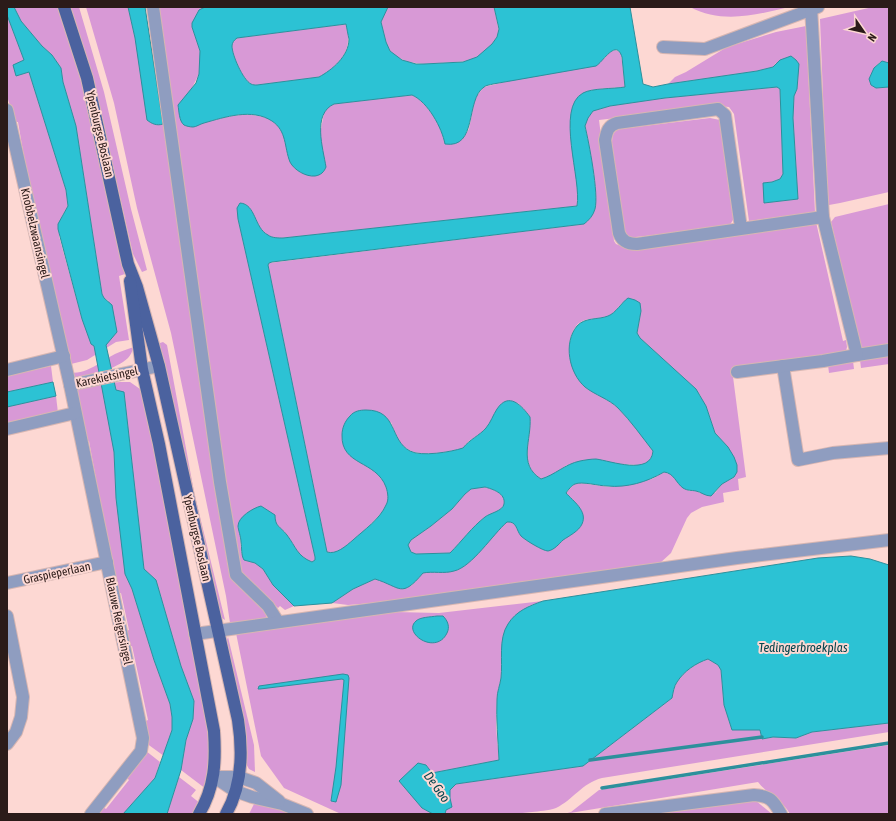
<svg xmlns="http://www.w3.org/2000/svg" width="896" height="821" viewBox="0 0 896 821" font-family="'Asap Condensed',sans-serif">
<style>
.green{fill:#d899d6}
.water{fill:#2cc2d4;stroke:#2c909c;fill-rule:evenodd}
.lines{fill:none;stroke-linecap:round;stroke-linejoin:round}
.stream{stroke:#2c909c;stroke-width:3.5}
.minor-casing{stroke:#d7b6b2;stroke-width:14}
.major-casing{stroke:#d7b6b2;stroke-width:14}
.minor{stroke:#8f9dc0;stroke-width:12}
.major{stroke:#4b629f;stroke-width:12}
.labels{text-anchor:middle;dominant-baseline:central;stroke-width:4;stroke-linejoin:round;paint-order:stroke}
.street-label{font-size:12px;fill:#2b1b19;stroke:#fdd8d3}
.water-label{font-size:13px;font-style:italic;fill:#02444c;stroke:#fdd8d3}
</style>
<rect width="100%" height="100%" fill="#fdd8d3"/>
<g class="green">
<polygon points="14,7 58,7 77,67 90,113 125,274 119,276 129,340 116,342 87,360 71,364 36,226 18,122 15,122 7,96 7,15 24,60 15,76 29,72 66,190 68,206 62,216 59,236 82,319 109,301 104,298 102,294 76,126 63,82 61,68 52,55 42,46 21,21"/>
<polygon points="70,7 79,7 104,92 131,209 147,270 142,272 133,254 92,76"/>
<path d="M86 7H128L135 38 163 123 147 7H205L199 11 192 27 200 51V66L199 74 191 90 192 127C218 118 271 101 284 136 290 153 285 161 302 173L321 129 324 113 328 106 334 104 412 95C428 102 442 128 445 144L463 138 469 129 475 98 484 87 605 58C609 52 614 47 621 53L625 87C614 88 593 88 583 93 559 106 577 169 578 190 578 195 577 201 577 206L283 238C278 238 272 238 268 236 255 229 255 204 240 204L238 219 315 557V560L312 562C297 556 296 548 288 536 284 530 278 528 275 521L238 526C242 537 239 551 244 560L255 563 263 569 273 585 294 606 285 610 280 606 278 608 269 600 266 618 230 623 226 596 171 333 137 208 114 103Z"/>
<path d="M388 7H494L499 32C495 45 482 55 471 61L424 64 408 62 395 56 390 51 386 42 381 22Z"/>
<path d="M690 7H789C756 15 722 24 690 7Z"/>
<polygon points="873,7 889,7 889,63 880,62 874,68 876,88 889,87 889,192 840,203 829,205 827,199 820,19"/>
<path d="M346 24C347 29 349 35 348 40 348 57 332 70 319 77L257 85C255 85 253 85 251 84 243 80 232 55 232 46 232 43 234 40 237 38Z"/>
<path d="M806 26 815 212 749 221 734 114 729 107 719 106 599 120 614 241 616 244 624 247 816 222 843 341 846 340 847 347 846 351 843 353 732 369 746 477 738 479 739 490 723 493 724 502 702 507 691 513 687 518 671 553 659 564 409 600 348 605 332 603 353 589 375 579 411 586 423 573 429 572 507 522C513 522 515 523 517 529L569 497 566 493 574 484 580 483 609 487 652 479 664 472 670 473 689 491 695 490 700 493H715L722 484 734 477 728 447 715 433 706 406 703 402 700 395 689 383 640 338 637 333 641 311 622 303C618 307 615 313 609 316 600 320 585 316 577 325 563 342 569 372 585 386 595 395 609 399 618 408 631 420 642 437 653 451L652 457 647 463 638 465 620 464 567 465 551 476 541 479C517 463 532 441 530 417L518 403 498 408 490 423 483 432 469 441 463 448 458 450C441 452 416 459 402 445 397 439 394 430 391 422L365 464C378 472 393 487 387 504 384 514 353 541 344 548 339 551 332 554 327 552L268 265 269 263 584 224C588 220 593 216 595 209 599 194 589 143 585 126L588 118 593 111 610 106 665 98 777 87 780 89 783 174 780 179 772 182H766L764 203 798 199 793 118 794 96 797 89 798 73 776 63 773 67 757 71 668 84 675 77 686 72 727 47 776 32Z"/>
<path d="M710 118 720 120 734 218 730 225 727 227 636 237H628L624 233 612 145C612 138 612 132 619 129Z"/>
<polygon points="889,204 889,346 861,350 831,222 835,217"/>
<polygon points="163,342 167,345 194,492 225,620 219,616 157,344"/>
<path d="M134 347C132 351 131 355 128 358 116 369 92 375 77 379L70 375 71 373C89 373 100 362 115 354 121 351 128 349 134 347Z"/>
<polygon points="889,355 889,364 861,368 860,360"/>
<polygon points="853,361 854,369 829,373 828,365"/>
<polygon points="51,366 53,382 7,392 7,376"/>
<path d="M120 382H130L140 389 151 421 213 754 206 789 181 770 186 740 193 719 194 701 181 666 156 580 144 570 124 393 116 391V388L114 452 116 498 128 580 132 589 154 660 170 704 172 717V730L164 756 146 743 144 722 148 720 132 646 127 647 124 632 129 630 121 593 116 594 93 481 96 479 89 441 84 443 75 393C84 382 107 383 120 382Z"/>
<polygon points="56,396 58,413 7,425 7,407"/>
<path d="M485 487C492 489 506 493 504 504 503 511 490 513 485 517 472 527 462 541 450 553L416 554C411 552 408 550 408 545L411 540 431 526 452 509 465 494 471 489Z"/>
<polygon points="543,601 529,606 503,639 501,678 497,697 496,727 499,760 432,773 426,765 422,808 433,814 341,814 284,788 261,756 236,633 395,612 439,613"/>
<polygon points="228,637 254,745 255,772 249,769 245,762 225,645"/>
<path d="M708 659 718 665 721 670 724 705 732 730H760L762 739 773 737 796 738 812 732 889 723V732L602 778C582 783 573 800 556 808 548 811 539 811 532 812 503 816 474 814 445 814L450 798V790L456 784 583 766 672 698C673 693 674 687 677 682 684 671 696 663 708 659Z"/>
<path d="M889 745V814H790C782 800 768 795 758 782L564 814 571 812 599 790Z"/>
<polygon points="146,751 160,762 155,778 123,814 97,814 103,807 106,809 129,780 126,777"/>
<polygon points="179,777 196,790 191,796 201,804 194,814 167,814"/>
<polygon points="755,800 772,814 633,814"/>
<polygon points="255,802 272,806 291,814 249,814"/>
</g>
<g class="water">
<polygon points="7,7 14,7 21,21 42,46 52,55 61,68 63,82 76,126 102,294 104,298 112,305 117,332 106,345 116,390 124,392 144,569 156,580 181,666 194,701 193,719 186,740 181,770 167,814 123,814 155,778 172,730 172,717 170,704 154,660 132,589 125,574 116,498 114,452 94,346 91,344 82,319 58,229 58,224 68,206 66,190 29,72 16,76 13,65 24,60 7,15"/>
<path d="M128 7H145L163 124C157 126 152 124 147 120L135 38Z"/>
<path d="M205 7H388L381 22 386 42 390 51 402 60 416 64H424L463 62 477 57 492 44 497 37 499 29 494 7H630L643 84 653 87 668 84 757 71 773 67 780 60 791 56 796 60 799 64 797 89 794 96 793 118 798 199 764 203 763 183 772 182 780 179 783 174 780 89 777 87 665 98 610 106 593 111 588 118 585 126C589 143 599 194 595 209 593 216 589 220 584 224L272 262 269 263 268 265 327 552C336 555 346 546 353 540 364 530 380 519 386 505 389 500 388 493 386 487 376 460 341 466 342 435 342 428 345 421 350 416 354 411 360 410 366 410 398 410 389 440 410 451 421 457 451 452 463 448 470 439 479 436 486 428 491 422 493 415 497 409 509 391 522 406 530 417 532 440 517 464 541 479 555 475 565 464 580 461 585 460 591 459 596 459 611 461 651 476 653 451 642 437 631 421 618 408 609 399 595 395 585 387 569 373 563 343 577 326 585 317 598 320 608 316 616 313 621 303 628 298L635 300 640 303 641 311 637 333 640 338 696 389 706 406 715 433 728 447 734 457 737 465V472L734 477 722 484 711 496C705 496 701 492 696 491 691 490 688 491 683 488 676 483 674 473 664 472 647 482 627 488 607 486 599 486 582 481 575 484 572 485 568 490 566 493 573 501 588 511 582 524 579 531 569 536 563 540 559 544 554 550 548 551 543 551 525 540 521 536 516 530 517 521 507 522 493 534 472 567 454 571 444 574 433 571 423 573 401 599 401 587 375 579L353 589 332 603 294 606 273 585 263 569 255 563 244 560C241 555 242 548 241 542 241 537 238 529 238 526 238 517 253 508 261 506L275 515C275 527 280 526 287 535 296 547 297 556 312 562L315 560V557L238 219 237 208 240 203C256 204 254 228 268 235 272 238 278 238 283 238L577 206C582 180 555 108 583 93 592 88 613 89 625 87L622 57C616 38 603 62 596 66L493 84C490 85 486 85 484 87 465 100 478 149 445 144 442 128 428 102 412 95L334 104C312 114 323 148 326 167 324 172 321 175 315 176 306 177 294 170 290 162 284 147 287 131 272 121 252 108 225 117 204 123 200 124 196 127 193 127 190 127 186 126 184 125 179 121 179 111 178 105L196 83 199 74 200 51 192 27V23L199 10ZM346 24C347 29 348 35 349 39 349 56 332 70 319 77L257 85C255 85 253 85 251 84 243 80 232 55 232 46 232 43 234 40 237 38ZM485 487C492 489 506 493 504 504 503 511 490 513 485 517 472 527 462 541 450 553L416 554 411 552 408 545 411 540 431 526 452 509 465 494 471 489Z"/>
<polygon points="882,61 889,63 889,87 876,88 871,85 869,79 874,68"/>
<polygon points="53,382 56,396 7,407 7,392"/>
<path d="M851 556 870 559 889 565V723L812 732 796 738 773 737 762 739 760 730H732L724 705 721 670 718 665 708 659C696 663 684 671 677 682 674 686 673 693 672 698L583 766 456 784 450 790V798L452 807 446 810 445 814H433L422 808 399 781 418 763 426 765 432 773 499 760C498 739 496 720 497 699 497 692 500 685 501 678 503 661 498 639 508 624 516 611 529 606 543 601L818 558Z"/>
<path d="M437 616H443C448 621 450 627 447 633 436 656 402 633 416 621 420 617 431 617 437 616Z"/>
<polygon points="343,674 348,675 349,678 341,785 336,802 331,801 336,767 344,680 342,679 260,689 258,689 259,686"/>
</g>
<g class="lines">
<g class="stream">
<polyline points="590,760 762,737"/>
<polyline points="602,788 889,743"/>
</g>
<defs>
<g id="minor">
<polyline points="153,7 220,482 236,575 268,606 278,622"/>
<polyline points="663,47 705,49 818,7"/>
<polyline points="7,110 70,385 159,366"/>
<path d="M741 228 725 115 718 109 617 123C608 126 607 131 605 140L619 233C622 242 629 244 637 244L823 217"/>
<polyline points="857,355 889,350"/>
<polyline points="783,366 798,460 833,453 889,448"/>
<polyline points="7,370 64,356"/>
<polyline points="737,372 823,361 857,355 823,217 811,7"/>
<polyline points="70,385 143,738 141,751 91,814"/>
<polyline points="7,429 75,413"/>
<polyline points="7,583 107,562"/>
<polyline points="7,616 23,697 21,717 16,732 7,744"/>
<polyline points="195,634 737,558 889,540"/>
<polyline points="214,777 235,791 252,797 282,804 307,814"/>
<polyline points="214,777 239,777 256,783 279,801"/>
<path d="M605 814 754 795C770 796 773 800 781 814"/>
</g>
<g id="major">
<path d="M64 7 87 78 128 264 137 287 159 366 238 720C243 752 242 786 226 814"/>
<path d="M130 281 142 369 159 444 214 731C216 761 215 787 199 814"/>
</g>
</defs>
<use href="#minor" class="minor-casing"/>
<use href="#major" class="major-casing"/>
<use href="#minor" class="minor"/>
<use href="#major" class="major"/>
</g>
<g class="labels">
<g class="street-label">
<text transform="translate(100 134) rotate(77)">Ypenburgse Boslaan</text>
<text transform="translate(35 233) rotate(77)">Knobbelzwaansingel</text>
<text transform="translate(107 377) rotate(-12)">Karekietsingel</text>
<text transform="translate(197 538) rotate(77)">Ypenburgse Boslaan</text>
<text transform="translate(57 573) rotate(-12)">Graspieperlaan</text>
<text transform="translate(119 621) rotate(78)">Blauwe Reigersingel</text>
</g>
<g class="water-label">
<text x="803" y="647">Tedingerbroekplas</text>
<text transform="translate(437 787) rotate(54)">De Goo</text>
</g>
</g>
<rect width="896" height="821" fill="none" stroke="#2b1b19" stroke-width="16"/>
<g transform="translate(864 32) rotate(124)" stroke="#fdd8d3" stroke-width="3" paint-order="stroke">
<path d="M0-3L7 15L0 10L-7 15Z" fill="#2b1b19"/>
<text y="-6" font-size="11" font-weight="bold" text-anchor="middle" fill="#2b1b19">N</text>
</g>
</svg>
